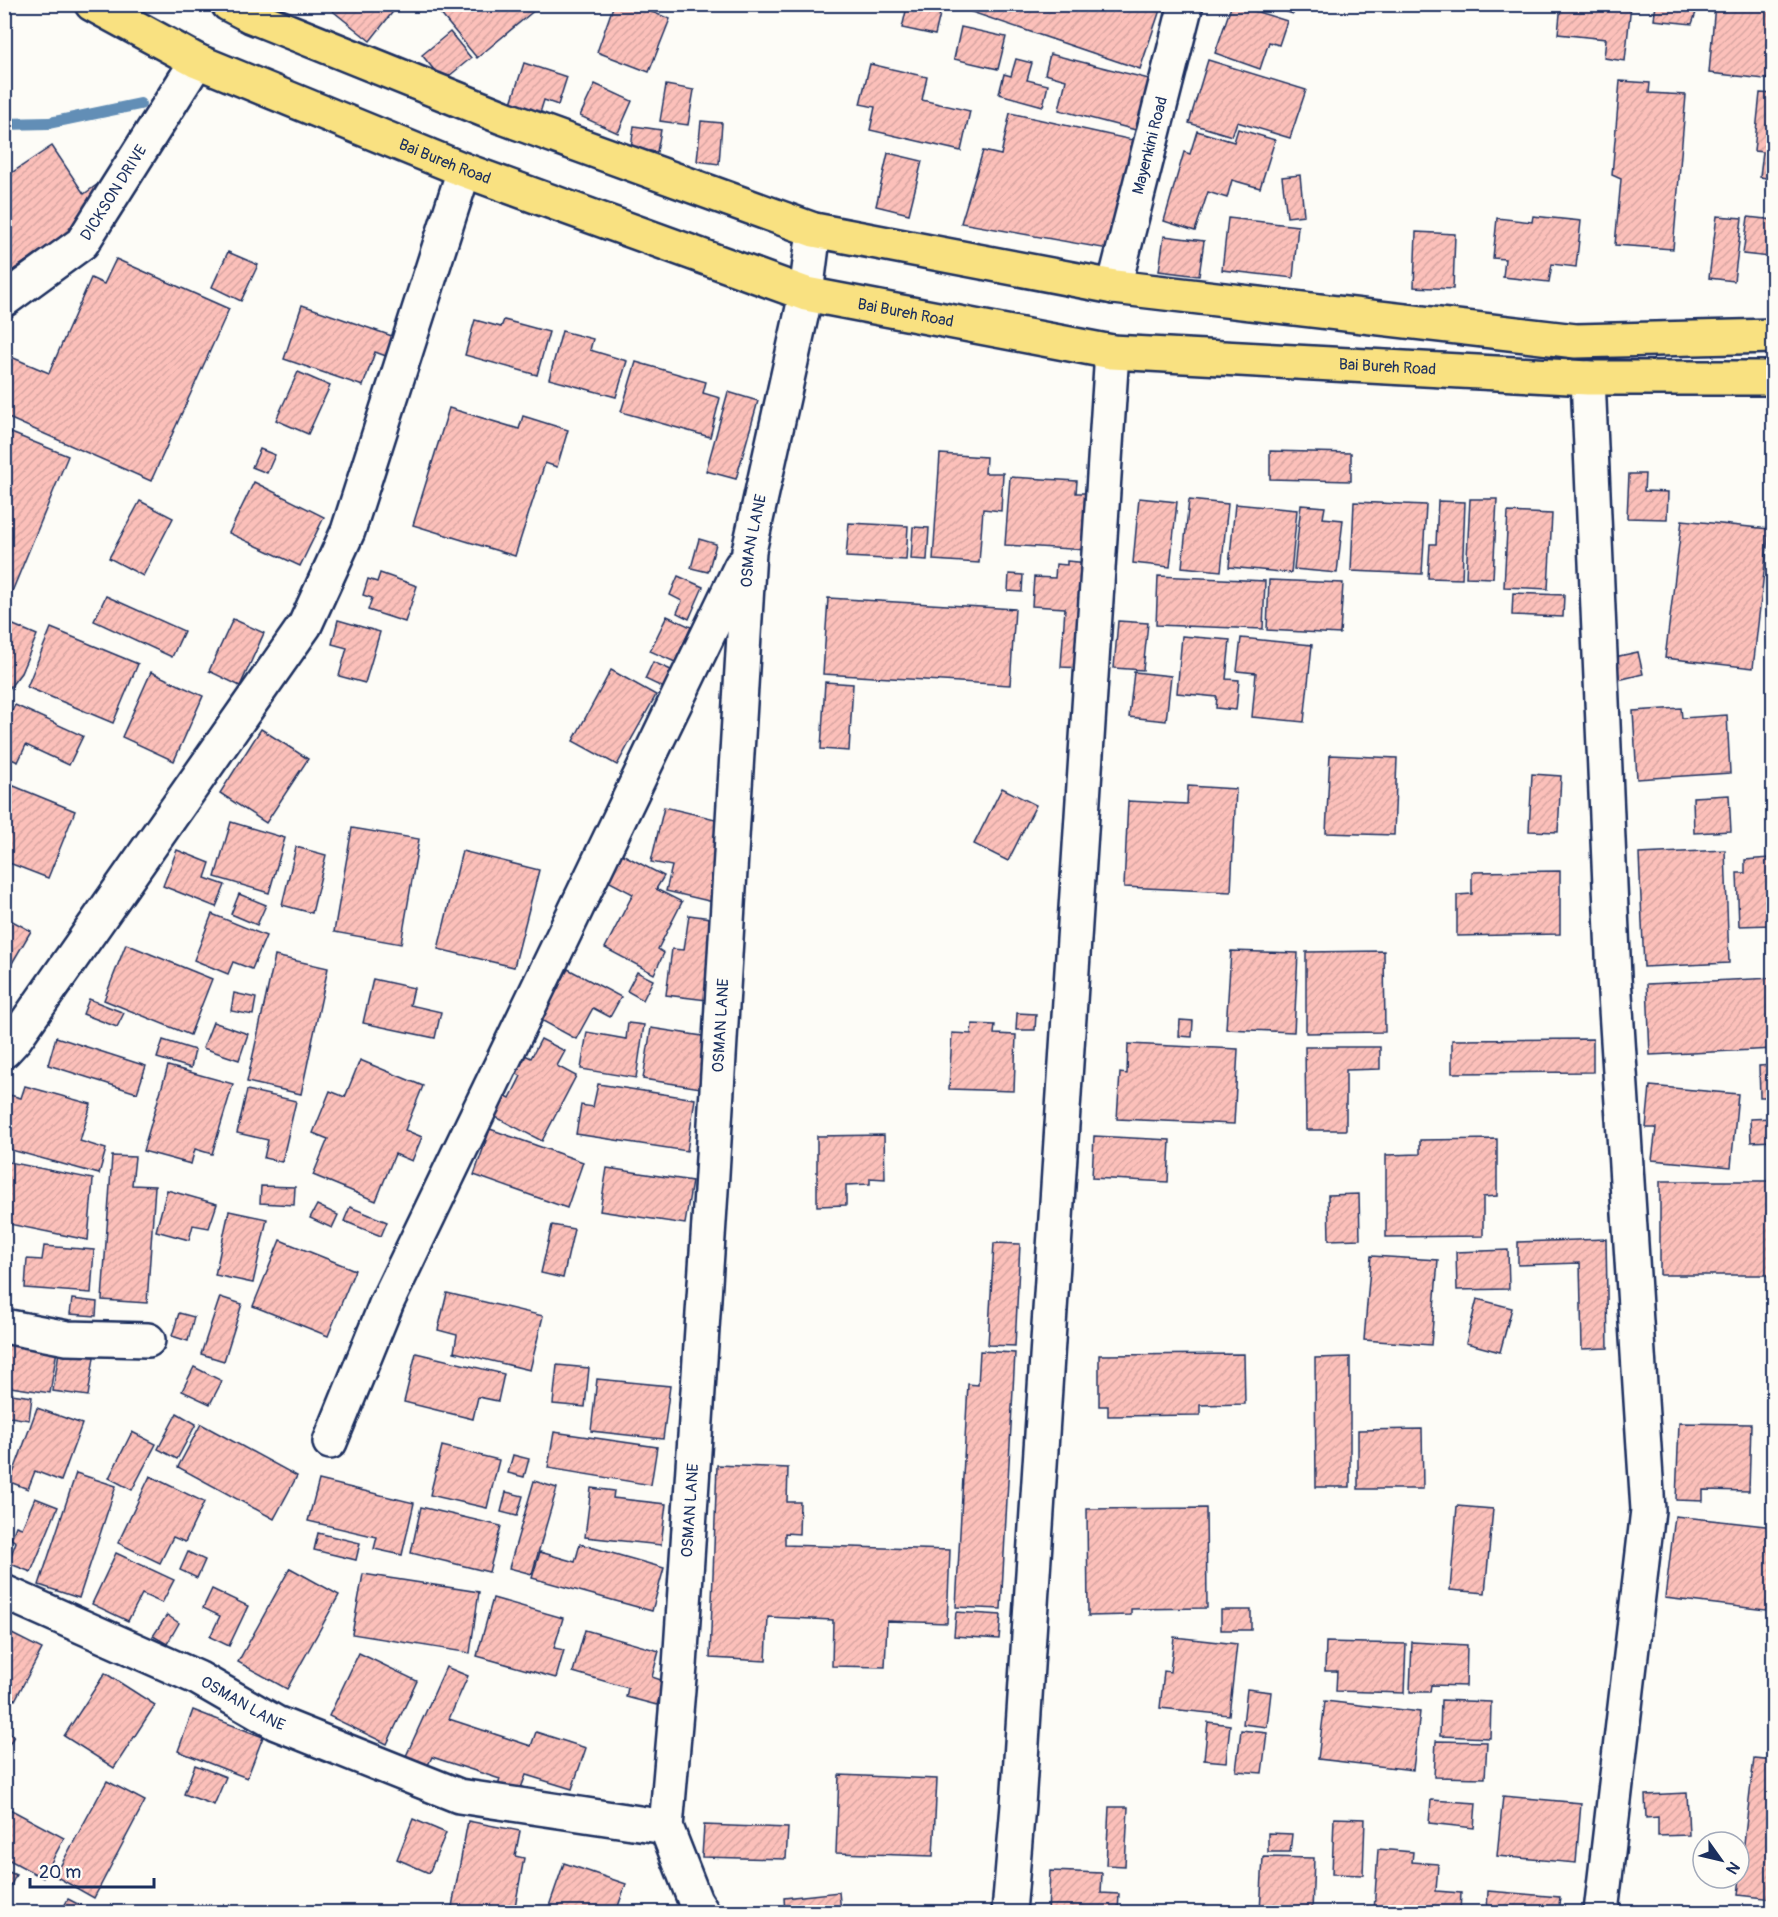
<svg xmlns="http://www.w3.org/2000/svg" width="1778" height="1917" viewBox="0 0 1778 1917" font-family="Pangolin,sans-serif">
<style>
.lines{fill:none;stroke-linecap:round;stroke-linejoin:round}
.stream{stroke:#628eb6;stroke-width:12}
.building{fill:url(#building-hatch);stroke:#1b2f5e;stroke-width:1.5}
.minor-casing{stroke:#1b2f5e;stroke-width:38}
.trunk-casing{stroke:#1b2f5e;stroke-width:38}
.minor{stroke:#fdfcf7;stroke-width:33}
.trunk{stroke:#f9e181;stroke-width:33}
.labels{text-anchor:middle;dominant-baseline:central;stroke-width:4.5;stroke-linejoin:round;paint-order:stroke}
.street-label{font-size:16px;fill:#1b2f5e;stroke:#fdfcf7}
</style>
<defs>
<pattern id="building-hatch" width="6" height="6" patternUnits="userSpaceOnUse" patternTransform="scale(1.5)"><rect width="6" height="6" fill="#fcc0ba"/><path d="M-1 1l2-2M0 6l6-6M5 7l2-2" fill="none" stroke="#d7a5a2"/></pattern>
</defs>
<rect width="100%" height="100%" fill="#fdfcf7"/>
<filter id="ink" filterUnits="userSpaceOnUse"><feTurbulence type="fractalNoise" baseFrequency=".0167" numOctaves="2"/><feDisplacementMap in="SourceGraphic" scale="12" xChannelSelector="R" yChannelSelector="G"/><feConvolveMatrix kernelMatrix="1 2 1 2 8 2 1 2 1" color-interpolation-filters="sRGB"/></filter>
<g filter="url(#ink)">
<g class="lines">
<polyline class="stream" points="4,124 49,123 140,104"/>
</g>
<g class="building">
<polygon points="324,4 399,4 370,41"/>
<polygon points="438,4 542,4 477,58 435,7"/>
<polygon points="614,4 631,4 670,19 649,72 597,52"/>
<polygon points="948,4 1162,4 1140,69"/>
<polygon points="1232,4 1287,21 1279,45 1269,42 1260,69 1215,53"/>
<polygon points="1265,4 1296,4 1293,14"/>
<polygon points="1561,4 1631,4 1625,61 1604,58 1606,39 1558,34"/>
<polygon points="1656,4 1699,4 1692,24 1654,20"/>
<polygon points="1715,4 1774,4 1774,80 1709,73"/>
<polygon points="907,7 940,14 935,35 902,28"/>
<polygon points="961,27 1006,37 998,69 954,59"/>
<polygon points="450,32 471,58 443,81 422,55"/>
<polygon points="1050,54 1149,79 1136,130 1059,110 1066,80 1045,74"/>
<polygon points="1016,59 1032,63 1027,80 1048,85 1043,106 999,94 1004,74 1011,76"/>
<polygon points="1208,60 1306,90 1290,138 1237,122 1232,136 1189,123"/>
<polygon points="524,63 567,77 558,105 544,100 540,113 511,103"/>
<polygon points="870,64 927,77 922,100 970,111 961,151 870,130 875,107 860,104"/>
<polygon points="1620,81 1650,83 1649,93 1686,95 1673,249 1615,245 1621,179 1612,175"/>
<polygon points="595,84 632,101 618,133 580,116"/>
<polygon points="666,85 694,90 688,125 660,121"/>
<polygon points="1760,93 1774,94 1774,179 1760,177 1763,152 1754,151"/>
<polygon points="1010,113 1137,141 1108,249 961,223 983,151 1001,155"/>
<polygon points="701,121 722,123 719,164 697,161"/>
<polygon points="634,126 661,130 657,152 631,148"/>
<polygon points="1238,129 1275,140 1260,188 1232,180 1227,198 1208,192 1195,231 1164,221 1184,152 1190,154 1197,131 1234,142"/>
<polygon points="52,146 84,194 98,184 111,203 7,274 4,270 4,178"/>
<polygon points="888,153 922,161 909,214 876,206"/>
<polygon points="1300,175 1304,215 1287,217 1282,177"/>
<polygon points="1533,216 1581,221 1576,267 1552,264 1549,282 1503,277 1505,259 1493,258 1497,218 1532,222"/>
<polygon points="1717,216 1742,218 1734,281 1709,278"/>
<polygon points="1748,217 1774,220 1770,257 1743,254"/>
<polygon points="1228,218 1298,226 1293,278 1222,270"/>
<polygon points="1416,232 1455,234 1453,289 1414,287"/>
<polygon points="1164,236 1204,241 1199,276 1159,271"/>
<polygon points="228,252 258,265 241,301 212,287"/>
<polygon points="116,259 229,309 151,481 4,416 4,354 49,373 91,278 104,284"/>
<polygon points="302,305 392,336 386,356 375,352 363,386 284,359"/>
<polygon points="475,320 501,327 504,320 549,332 537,375 465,355"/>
<polygon points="562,331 593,339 590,350 627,361 616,397 549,379"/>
<polygon points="636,362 706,382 703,393 720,398 710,437 621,412"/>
<polygon points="298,372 330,386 308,434 276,420"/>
<polygon points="728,392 758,401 736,479 706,471"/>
<polygon points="449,408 519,429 523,416 568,430 557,467 545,463 515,556 413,525"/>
<polygon points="4,430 68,456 4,611"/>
<polygon points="260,449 275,455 267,473 252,467"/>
<polygon points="1270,451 1351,453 1351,481 1270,479"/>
<polygon points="940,454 986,457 985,473 1003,473 1001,511 983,509 979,563 933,560"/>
<polygon points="1629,474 1645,474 1644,491 1668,492 1667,519 1627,518"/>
<polygon points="1010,477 1077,481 1076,493 1090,493 1087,550 1005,545"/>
<polygon points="254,482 324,517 300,566 229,533"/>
<polygon points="1139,498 1177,502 1170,567 1133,563"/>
<polygon points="1470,499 1497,499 1493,578 1466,577"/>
<polygon points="1189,500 1228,504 1221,571 1182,567"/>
<polygon points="140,501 173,518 143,576 109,558"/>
<polygon points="1438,501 1465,502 1462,579 1428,578 1430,544 1436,544"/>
<polygon points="1354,502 1426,505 1422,574 1351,571"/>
<polygon points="1235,504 1297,510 1291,573 1229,567"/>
<polygon points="1301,505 1325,507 1323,518 1343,520 1337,573 1294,569"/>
<polygon points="1508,512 1552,514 1548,589 1504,587"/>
<polygon points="1682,520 1769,529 1753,668 1665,658"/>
<polygon points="849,523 908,526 906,560 846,557"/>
<polygon points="913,527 929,528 927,560 911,559"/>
<polygon points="699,539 716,544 708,572 691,568"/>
<polygon points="1067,561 1089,563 1082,668 1061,667 1065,608 1032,606 1034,577 1055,578 1056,564 1067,565"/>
<polygon points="380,573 417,586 405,622 368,610 372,598 363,595 368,579 377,582"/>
<polygon points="1009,574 1023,575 1022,592 1008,591"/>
<polygon points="678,576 703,587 689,619 677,613 682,601 670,595"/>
<polygon points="1158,576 1265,581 1263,629 1156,625"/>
<polygon points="1269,580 1343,583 1340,634 1267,630"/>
<polygon points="1513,593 1564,595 1563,617 1512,615"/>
<polygon points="106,596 184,631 172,657 94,621"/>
<polygon points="828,598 1015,609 1010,685 823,674"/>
<polygon points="667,616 691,627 675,662 650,651"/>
<polygon points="233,619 264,633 240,686 209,671"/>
<polygon points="338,620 380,632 365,683 339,676 347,648 332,644"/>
<polygon points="4,621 37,635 21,673 4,695"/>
<polygon points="1118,621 1148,623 1143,670 1114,668"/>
<polygon points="51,628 138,664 113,723 27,687"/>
<polygon points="1182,636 1230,640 1226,679 1239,680 1236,710 1216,708 1217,697 1177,693"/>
<polygon points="1241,638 1312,645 1304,722 1252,717 1256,673 1237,671"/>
<polygon points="1638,652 1643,674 1610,682 1605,659"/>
<polygon points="653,662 671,670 664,688 645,679"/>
<polygon points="611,670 656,695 617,765 573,741"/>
<polygon points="151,672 203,696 174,761 122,737"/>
<polygon points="1134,672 1171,676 1166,721 1129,717"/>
<polygon points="825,682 853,684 849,751 821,749"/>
<polygon points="15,705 83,736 69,765 26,745 18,762 4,756 4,727"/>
<polygon points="1681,708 1682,718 1727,715 1730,773 1637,779 1633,711"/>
<polygon points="261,729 308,759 266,823 220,793"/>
<polygon points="1330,755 1397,758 1394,835 1326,833"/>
<polygon points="1532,774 1561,776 1558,832 1529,831"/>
<polygon points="4,782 75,811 48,878 4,861"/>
<polygon points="1188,786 1236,789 1231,892 1124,887 1128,801 1187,804"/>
<polygon points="1002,788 1036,805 1008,861 974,844"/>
<polygon points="1729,795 1731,831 1694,833 1693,797"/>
<polygon points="664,807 724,821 726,905 666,891 672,866 651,862"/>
<polygon points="231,822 285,838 269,893 215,877"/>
<polygon points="352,828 419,839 401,944 334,932"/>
<polygon points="296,847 326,855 312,913 282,905"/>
<polygon points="177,850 210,863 205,878 225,885 216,907 163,886"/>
<polygon points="1725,850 1729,963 1644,967 1639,854"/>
<polygon points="462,851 539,870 514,967 438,949"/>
<polygon points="620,853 664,876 656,889 682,902 658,949 664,953 654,974 605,948 633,894 606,880"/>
<polygon points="1769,858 1772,925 1739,926 1737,873 1745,873 1745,860"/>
<polygon points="1560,871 1560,934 1457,936 1457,895 1472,894 1472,872"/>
<polygon points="239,894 266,905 257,925 231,914"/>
<polygon points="212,914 266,936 252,969 233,962 228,974 194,960"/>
<polygon points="689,915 725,920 715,1001 666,995 672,949 684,950"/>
<polygon points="5,917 31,931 4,977 4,918"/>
<polygon points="126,944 212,979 190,1035 104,1000"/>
<polygon points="1231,951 1298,953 1294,1032 1226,1029"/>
<polygon points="1384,951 1385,1032 1306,1033 1306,952"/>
<polygon points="275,956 328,968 301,1094 247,1082"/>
<polygon points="568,969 621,997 610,1017 593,1008 576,1039 541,1020"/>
<polygon points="637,972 653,980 643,1000 627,991"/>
<polygon points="1774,978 1774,1049 1650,1055 1647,984"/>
<polygon points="373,979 414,988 410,1005 441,1012 435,1038 363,1023"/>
<polygon points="234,993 256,998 253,1015 231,1011"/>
<polygon points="89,999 124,1013 117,1027 83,1014"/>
<polygon points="1017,1013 1036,1014 1035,1030 1016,1030"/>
<polygon points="1180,1020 1193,1021 1192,1037 1179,1036"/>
<polygon points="213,1022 248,1034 239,1060 203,1048"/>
<polygon points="628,1023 644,1025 636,1078 581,1069 587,1032 626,1039"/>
<polygon points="972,1024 995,1025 994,1034 1016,1035 1014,1091 949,1089 952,1033 971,1034"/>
<polygon points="651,1028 715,1038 707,1089 643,1079"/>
<polygon points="56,1037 146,1066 137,1093 48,1065"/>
<polygon points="541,1039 565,1051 557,1066 576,1076 542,1141 488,1113 498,1092 510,1098 521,1076 512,1071 521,1053 531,1058"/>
<polygon points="1593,1039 1593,1072 1452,1073 1452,1040"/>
<polygon points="163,1040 195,1050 191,1068 157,1058"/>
<polygon points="1128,1044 1238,1049 1234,1124 1117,1119 1120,1073 1127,1074"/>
<polygon points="1305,1047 1380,1047 1380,1069 1346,1070 1346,1130 1306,1130"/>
<polygon points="360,1060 423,1086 405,1130 422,1137 412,1161 395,1154 376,1201 313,1175 328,1139 313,1133 330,1091 345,1097"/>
<polygon points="1774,1065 1774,1097 1760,1097 1759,1066"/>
<polygon points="168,1066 233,1084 212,1154 195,1149 191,1164 143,1151"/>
<polygon points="598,1084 695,1099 687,1151 576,1134 581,1105 593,1107"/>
<polygon points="25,1086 91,1104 80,1141 106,1149 99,1174 4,1148 6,1094 21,1098"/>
<polygon points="1650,1086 1738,1094 1731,1167 1652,1160 1656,1128 1646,1128"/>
<polygon points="247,1090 296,1101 282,1162 264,1158 268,1140 237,1133"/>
<polygon points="1774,1118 1774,1141 1751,1142 1750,1119"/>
<polygon points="490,1129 583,1162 567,1208 474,1175"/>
<polygon points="884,1135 885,1179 870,1178 870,1184 846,1185 846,1205 817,1206 817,1136"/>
<polygon points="1094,1136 1170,1140 1168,1182 1092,1178"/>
<polygon points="1497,1139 1497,1196 1483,1197 1483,1236 1386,1237 1386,1155 1420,1154 1420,1140"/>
<polygon points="112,1156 135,1157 132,1185 155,1186 147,1303 102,1300"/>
<polygon points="4,1161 93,1179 88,1240 4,1223"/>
<polygon points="607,1168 692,1181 685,1224 600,1211"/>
<rect x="1660" y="1181" width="114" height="94"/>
<polygon points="261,1186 295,1187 294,1205 260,1203"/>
<polygon points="167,1190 217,1204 209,1228 193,1225 189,1240 156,1231"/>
<polygon points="1359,1194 1360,1239 1329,1240 1328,1195"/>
<polygon points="317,1205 338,1215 332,1228 310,1218"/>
<polygon points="350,1207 387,1222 381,1236 344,1221"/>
<polygon points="229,1211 267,1219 253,1283 215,1275"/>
<polygon points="552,1225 574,1229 563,1278 541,1273"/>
<polygon points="1606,1239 1608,1348 1582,1349 1580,1263 1518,1265 1518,1242"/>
<polygon points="280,1240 355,1270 328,1336 253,1306"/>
<polygon points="994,1243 1020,1244 1015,1346 988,1345"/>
<polygon points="44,1246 94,1250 91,1293 25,1288 27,1259 42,1260"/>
<polygon points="1508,1250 1509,1289 1457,1290 1456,1252"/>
<polygon points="1371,1256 1438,1260 1431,1345 1364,1340"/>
<polygon points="447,1293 543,1316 530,1370 454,1352 457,1335 438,1330"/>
<polygon points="220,1297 242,1304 224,1361 201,1354"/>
<polygon points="72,1299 97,1302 96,1316 70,1314"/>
<polygon points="1477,1299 1512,1308 1500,1352 1466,1343"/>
<polygon points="179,1313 194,1317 188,1341 172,1336"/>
<polygon points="4,1342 57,1350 50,1393 4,1386"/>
<polygon points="980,1351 1015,1353 1001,1609 956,1607 968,1384 978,1385"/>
<polygon points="59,1352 94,1357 88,1396 53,1391"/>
<polygon points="416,1353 504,1374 498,1401 478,1397 473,1419 404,1402"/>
<polygon points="1244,1354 1245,1404 1200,1405 1200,1415 1108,1416 1108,1406 1099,1406 1099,1355"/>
<polygon points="1350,1357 1350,1487 1316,1487 1315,1358"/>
<polygon points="557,1365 589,1368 585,1407 553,1404"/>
<polygon points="194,1367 222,1381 210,1404 182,1391"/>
<polygon points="597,1379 670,1386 663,1439 591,1431"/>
<polygon points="4,1393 32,1397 29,1420 4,1416"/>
<polygon points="37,1408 82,1424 61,1481 35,1471 28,1489 10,1482"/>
<polygon points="177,1413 196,1424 177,1459 158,1449"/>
<polygon points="1679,1423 1751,1424 1749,1491 1703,1490 1703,1501 1676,1500"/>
<polygon points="201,1424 297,1476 274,1519 178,1467"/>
<polygon points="1422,1429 1423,1489 1358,1489 1358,1430"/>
<polygon points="132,1432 156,1444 132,1490 109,1478"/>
<polygon points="554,1432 657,1447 651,1485 548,1468"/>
<polygon points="442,1446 499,1460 487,1508 430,1495"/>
<polygon points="513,1455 529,1459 524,1477 508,1473"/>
<polygon points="717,1465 788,1468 787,1502 800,1502 799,1534 785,1533 785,1545 950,1550 947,1623 887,1621 885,1667 832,1666 833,1620 768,1617 766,1661 710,1658"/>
<polygon points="76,1473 116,1486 79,1598 39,1585"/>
<polygon points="150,1476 204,1502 185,1542 173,1537 160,1563 118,1543"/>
<polygon points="319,1480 414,1503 402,1555 374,1549 377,1537 308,1521"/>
<polygon points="534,1481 557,1488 532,1574 509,1568"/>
<polygon points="591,1488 614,1491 613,1498 666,1504 661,1545 585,1537"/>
<polygon points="506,1492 523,1496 517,1516 501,1512"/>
<polygon points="35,1498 58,1507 31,1572 8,1563 16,1542 11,1539 16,1526 22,1528"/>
<polygon points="1457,1506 1493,1509 1485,1593 1450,1590"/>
<polygon points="421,1507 501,1526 489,1572 411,1553"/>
<polygon points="1206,1508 1207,1608 1131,1609 1131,1615 1088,1616 1087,1509"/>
<polygon points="1675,1516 1774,1527 1774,1611 1665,1598"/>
<polygon points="318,1533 360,1543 356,1560 314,1550"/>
<polygon points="580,1544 664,1568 652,1611 532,1578 540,1552 575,1562"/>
<polygon points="188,1552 205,1560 197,1578 180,1570"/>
<polygon points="116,1553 174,1580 162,1603 142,1594 128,1621 92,1604"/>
<polygon points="290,1568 339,1595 287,1689 238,1662"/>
<polygon points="363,1574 479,1592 470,1653 352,1634"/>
<polygon points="212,1589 248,1606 229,1646 210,1637 220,1616 203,1608"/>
<polygon points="493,1598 563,1618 554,1648 564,1650 556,1678 477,1656"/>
<rect x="1221" y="1610" width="30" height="20"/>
<polygon points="956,1612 1001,1615 999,1639 954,1636"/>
<polygon points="167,1615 179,1623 167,1644 153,1636"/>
<polygon points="4,1630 42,1649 15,1700 4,1695"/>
<polygon points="585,1630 659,1651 652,1677 664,1681 657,1705 626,1697 628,1688 573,1672"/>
<polygon points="1174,1637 1237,1644 1229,1715 1160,1708 1164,1671 1170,1672"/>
<polygon points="1326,1642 1406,1644 1404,1693 1336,1691 1337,1671 1325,1671"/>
<polygon points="1412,1642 1467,1645 1466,1686 1431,1685 1430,1692 1410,1692"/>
<polygon points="359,1653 417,1681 387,1744 329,1716"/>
<polygon points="446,1667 468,1676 449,1719 531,1746 536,1732 586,1748 572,1789 526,1775 519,1793 498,1786 500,1779 432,1757 428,1765 406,1756"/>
<polygon points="1769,1667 1774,1667 1774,1701 1765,1700"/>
<polygon points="105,1673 155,1705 114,1768 64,1736"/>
<polygon points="1247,1689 1271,1692 1267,1727 1243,1724"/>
<polygon points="1441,1700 1491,1702 1490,1738 1440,1736"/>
<polygon points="1325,1701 1420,1712 1413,1770 1318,1759"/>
<polygon points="193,1710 263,1737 247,1778 178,1751"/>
<polygon points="1208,1722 1230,1725 1226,1762 1204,1760"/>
<polygon points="1241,1730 1267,1733 1262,1773 1236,1771"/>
<polygon points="4,1731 14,1736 4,1753"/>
<polygon points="1436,1741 1487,1742 1485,1778 1434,1777"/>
<polygon points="1754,1758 1774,1760 1774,1899 1738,1895"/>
<polygon points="195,1765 226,1777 214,1805 184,1794"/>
<polygon points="839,1775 937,1779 933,1856 836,1853"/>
<polygon points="107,1781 145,1801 94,1898 55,1876"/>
<polygon points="1687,1793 1689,1835 1658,1836 1658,1817 1646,1818 1645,1795"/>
<polygon points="1503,1796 1581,1803 1576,1863 1497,1856"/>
<polygon points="1431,1800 1476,1803 1474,1828 1429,1823"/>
<polygon points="4,1806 64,1838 43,1878 4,1857"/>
<polygon points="1109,1807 1128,1807 1125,1866 1106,1865"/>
<polygon points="1334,1818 1365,1819 1363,1875 1332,1874"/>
<polygon points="413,1819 446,1833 429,1873 397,1859"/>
<polygon points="468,1821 520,1831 515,1856 524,1858 514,1912 451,1912"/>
<polygon points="704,1825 788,1828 786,1859 702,1857"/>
<polygon points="1268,1833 1292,1834 1290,1852 1268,1852"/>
<polygon points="1378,1849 1413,1852 1412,1862 1438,1864 1436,1891 1461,1893 1460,1912 1374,1912"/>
<polygon points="1263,1857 1314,1858 1312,1912 1260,1912"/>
<polygon points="564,1863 626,1884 616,1912 547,1912"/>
<polygon points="4,1870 16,1875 4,1899"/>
<polygon points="1050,1871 1102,1873 1101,1893 1119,1894 1118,1912 1048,1912"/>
<polygon points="1488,1891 1560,1897 1558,1912 1487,1912"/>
<polygon points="839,1892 841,1912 785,1912 784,1898"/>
<polygon points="68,1899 93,1912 61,1912"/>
</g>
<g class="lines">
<defs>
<g id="minor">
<path id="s1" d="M1114 287 1186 4"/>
<path id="s2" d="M4 300 82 243 197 61"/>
<polyline points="1588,378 1614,978 1648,1510 1601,1912"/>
<polyline points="4,1051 15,1039 305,625 348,531 464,170"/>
<polyline points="4,1326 67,1338 148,1340"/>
<polyline points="330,1442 387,1302 741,566"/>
<path id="s3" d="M4 1592 198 1678 276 1723 459 1796 666 1827"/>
<path id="s4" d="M702 1912 695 1901 666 1827 680 1666 711 1191 749 551 806 294 814 230"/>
<polyline points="1009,1912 1018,1805 1112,352"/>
</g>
<g id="trunk">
<path id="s5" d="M92 4 197 61 464 170 806 294 1112 352 1588 378H1774"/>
<polyline points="228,4 251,16 502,117 814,230 1114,287 1576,341 1774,336"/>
</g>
</defs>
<use href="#minor" class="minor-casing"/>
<use href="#trunk" class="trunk-casing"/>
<use href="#minor" class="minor"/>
<use href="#trunk" class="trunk"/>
</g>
</g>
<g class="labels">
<g class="street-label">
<text stroke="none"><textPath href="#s1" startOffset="146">Mayenkini Road</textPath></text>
<text stroke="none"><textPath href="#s5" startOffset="387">Bai Bureh Road</textPath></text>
<text stroke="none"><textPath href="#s2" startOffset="156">DICKSON DRIVE</textPath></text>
<text stroke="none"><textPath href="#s5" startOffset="873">Bai Bureh Road</textPath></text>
<text stroke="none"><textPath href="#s5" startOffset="1359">Bai Bureh Road</textPath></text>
<text stroke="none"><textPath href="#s4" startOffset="1382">OSMAN LANE</textPath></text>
<text stroke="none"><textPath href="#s4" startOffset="896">OSMAN LANE</textPath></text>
<text stroke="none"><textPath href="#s4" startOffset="410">OSMAN LANE</textPath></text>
<text stroke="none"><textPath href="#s3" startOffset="264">OSMAN LANE</textPath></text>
</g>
</g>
<rect width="1778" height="1917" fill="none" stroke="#fdfcf7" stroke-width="24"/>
<rect x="12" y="12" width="1754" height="1893" fill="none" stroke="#1b2f5e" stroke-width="2" filter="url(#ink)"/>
<g transform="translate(1721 1860) rotate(124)"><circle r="28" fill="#fdfcf7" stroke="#a3aaba" stroke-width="1.5"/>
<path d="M0-4.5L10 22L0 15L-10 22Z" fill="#1b2f5e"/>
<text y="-9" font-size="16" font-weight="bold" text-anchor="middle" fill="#1b2f5e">N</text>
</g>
<path d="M30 1878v9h124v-9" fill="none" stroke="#1b2f5e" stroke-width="3"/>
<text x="39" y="1878" font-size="18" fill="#1b2f5e" stroke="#fdfcf7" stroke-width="4.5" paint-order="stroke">20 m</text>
</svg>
